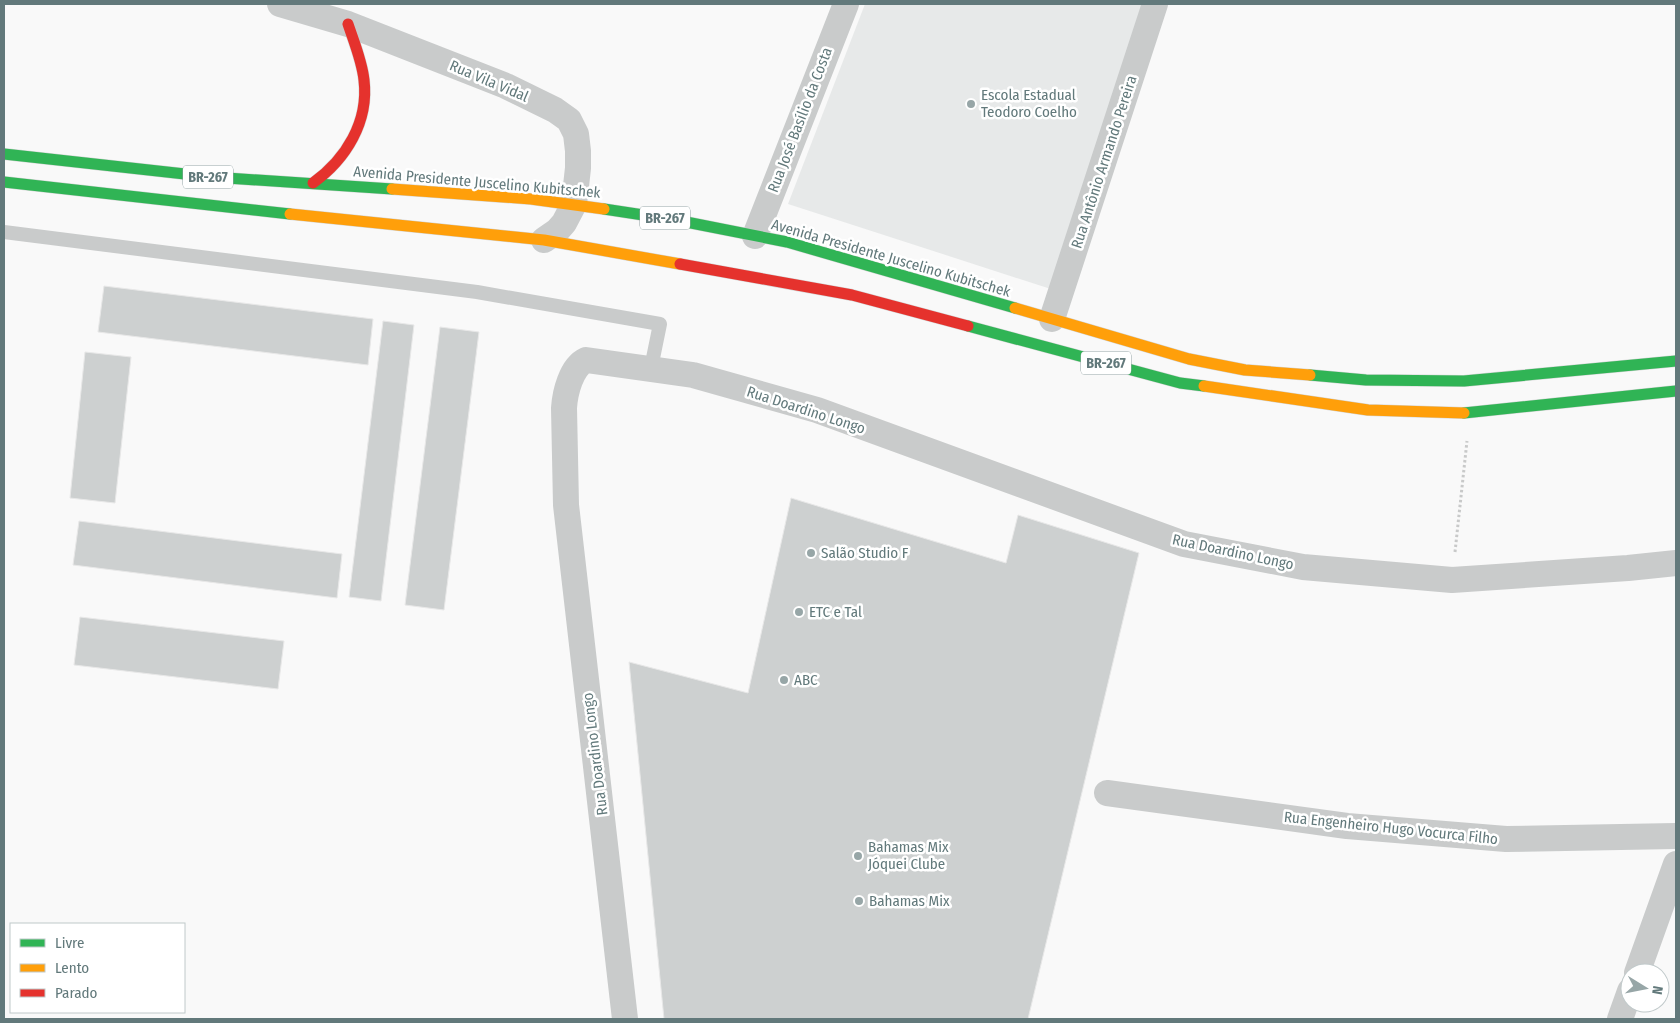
<svg xmlns="http://www.w3.org/2000/svg" width="1680" height="1023" viewBox="0 0 1680 1023" font-family="'Fira Sans Condensed',sans-serif">
<style>
.built{fill:#e7e9e9}
.building{fill:#cdd0d0;stroke:#e8e8e8}
.lines{fill:none;stroke-linecap:round;stroke-linejoin:round}
.fast-casing{stroke:#d4d5d5;stroke-width:12}
.slow-casing{stroke:#d4d5d5;stroke-width:12}
.jam-casing{stroke:#d4d5d5;stroke-width:12}
.path{stroke:#c8c9c9;stroke-width:3;stroke-dasharray:2.5 2.5;stroke-linecap:butt}
.lane{stroke:#c9cbcb;stroke-width:14}
.street{stroke:#c9cbcb;stroke-width:26}
.fast{stroke:#30b455;stroke-width:11}
.slow{stroke:#ff9f0a;stroke-width:11}
.jam{stroke:#e5322d;stroke-width:11}
.poi-dot{fill:#97a6a7;stroke:#fff;stroke-width:2}
.labels{text-anchor:middle;dominant-baseline:central;stroke-width:5;stroke-linejoin:round;paint-order:stroke}
.shield{fill:#fff;stroke:#91a1a3;stroke-width:1}
.shield-label{font-size:14px;font-weight:bold;fill:#62797b}
.street-label{font-size:15px;fill:#62797b;stroke:#fff}
.poi-label{font-size:15px;fill:#62797b;stroke:#fff;text-anchor:start}
</style>
<rect width="100%" height="100%" fill="#f9f9f9"/>
<polygon class="built" points="865,4 1147,4 1057,291 788,204"/>
<g class="building">
<polygon points="104,286 373,319 368,365 98,332"/>
<polygon points="383,321 414,325 381,601 349,597"/>
<polygon points="440,327 479,332 444,610 405,605"/>
<polygon points="85,352 131,357 115,503 70,498"/>
<polygon points="791,498 1006,563 1018,515 1139,553 1028,1019 664,1019 629,662 748,693"/>
<polygon points="79,521 342,554 337,598 73,565"/>
<polygon points="80,617 284,641 278,689 74,665"/>
</g>
<g class="lines">
<defs>
<g id="fast">
<polyline points="4,154 212,177 392,189"/>
<polyline points="4,182 290,214"/>
<polyline points="604,209 676,220 787,242 1015,308"/>
<polyline points="968,326 1180,383 1204,386"/>
<polyline points="1310,375 1366,380 1464,381 1676,361"/>
<polyline points="1464,413 1676,391"/>
</g>
<g id="slow">
<polyline points="392,189 531,199 604,209"/>
<polyline points="290,214 544,240 680,264"/>
<polyline points="1015,308 1189,359 1245,370 1310,375"/>
<polyline points="1204,386 1368,410 1464,413"/>
</g>
<g id="jam">
<path d="M313 183C346 159 369 122 364 80 362 61 354 42 348 24"/>
<polyline points="680,264 852,295 968,326"/>
</g>
</defs>
<use href="#fast" class="fast-casing"/>
<use href="#slow" class="slow-casing"/>
<use href="#jam" class="jam-casing"/>
<polyline class="path" points="1455,552 1467,441"/>
<polyline class="lane" points="4,232 477,292 660,324 651,368"/>
<g class="street">
<polyline points="280,4 348,24 506,86 555,110 569,120 576,134 578,151 578,168 574,204 564,223 557,231 544,240"/>
<polyline points="755,236 846,4"/>
<polyline points="1052,319 1155,4"/>
<polyline points="1107,793 1347,826 1506,839 1676,836"/>
<polyline points="1637,973 1676,864"/>
<path d="M625 1019 566 505 564 408C565 393 571 367 586 360L693 375 817 410 1184 544 1303 567 1452 580 1628 568 1676 563"/>
<polyline points="1620,1019 1630,991"/>
</g>
<use href="#fast" class="fast"/>
<use href="#slow" class="slow"/>
<use href="#jam" class="jam"/>
</g>
<g class="poi-dot">
<circle cx="971" cy="104" r="5"/>
<circle cx="811" cy="553" r="5"/>
<circle cx="799" cy="612" r="5"/>
<circle cx="784" cy="680" r="5"/>
<circle cx="858" cy="856" r="5"/>
<circle cx="859" cy="901" r="5"/>
</g>
<g class="labels">
<g class="shield">
<rect x="183" y="165.5" width="50" height="23" rx="4"/>
<rect x="640" y="206.5" width="50" height="23" rx="4"/>
<rect x="1081" y="351.5" width="50" height="23" rx="4"/>
</g>
<g class="shield-label">
<text x="208" y="177">BR-267</text>
<text x="665" y="218">BR-267</text>
<text x="1106" y="363">BR-267</text>
</g>
<g class="street-label">
<text transform="translate(489 81) rotate(23)">Rua Vila Vidal</text>
<text transform="translate(800 120) rotate(-69)">Rua José Basílio da Costa</text>
<text transform="translate(1104 162) rotate(-72)">Rua Antônio Armando Pereira</text>
<text transform="translate(477 182) rotate(5)">Avenida Presidente Juscelino Kubitschek</text>
<text transform="translate(891 258) rotate(16)">Avenida Presidente Juscelino Kubitschek</text>
<text transform="translate(806 410) rotate(18)">Rua Doardino Longo</text>
<text transform="translate(1233 552) rotate(12)">Rua Doardino Longo</text>
<text transform="translate(595 754) rotate(-97)">Rua Doardino Longo</text>
<text transform="translate(1391 828) rotate(6)">Rua Engenheiro Hugo Vocurca Filho</text>
</g>
<g class="poi-label">
<text x="981" y="95">Escola Estadual<tspan x="981" dy="17">Teodoro Coelho</tspan></text>
<text x="821" y="553">Salão Studio F</text>
<text x="809" y="612">ETC e Tal</text>
<text x="794" y="680">ABC</text>
<text x="868" y="847">Bahamas Mix<tspan x="868" dy="17">Jóquei Clube</tspan></text>
<text x="869" y="901">Bahamas Mix</text>
</g>
</g>
<rect width="1680" height="1023" fill="none" stroke="#62797b" stroke-width="10"/>
<rect x="10" y="923" width="175" height="90" fill="#ffffff" stroke="#c0c9ca"/>
<rect x="20" y="939" width="25" height="8" fill="#30b455" stroke="#c0c9ca"/>
<text x="55" y="948" font-size="15" fill="#62797b">Livre</text>
<rect x="20" y="964" width="25" height="8" fill="#ff9f0a" stroke="#c0c9ca"/>
<text x="55" y="973" font-size="15" fill="#62797b">Lento</text>
<rect x="20" y="989" width="25" height="8" fill="#e5322d" stroke="#c0c9ca"/>
<text x="55" y="998" font-size="15" fill="#62797b">Parado</text>
<g transform="translate(1645 988) rotate(100)"><circle r="24" fill="#ffffff" stroke="#c0c9ca"/>
<path d="M0-4L9 19L0 12L-9 19Z" fill="#97a6a7"/>
<text y="-8" font-size="14" font-weight="bold" text-anchor="middle" fill="#62797b">N</text>
</g>
</svg>
